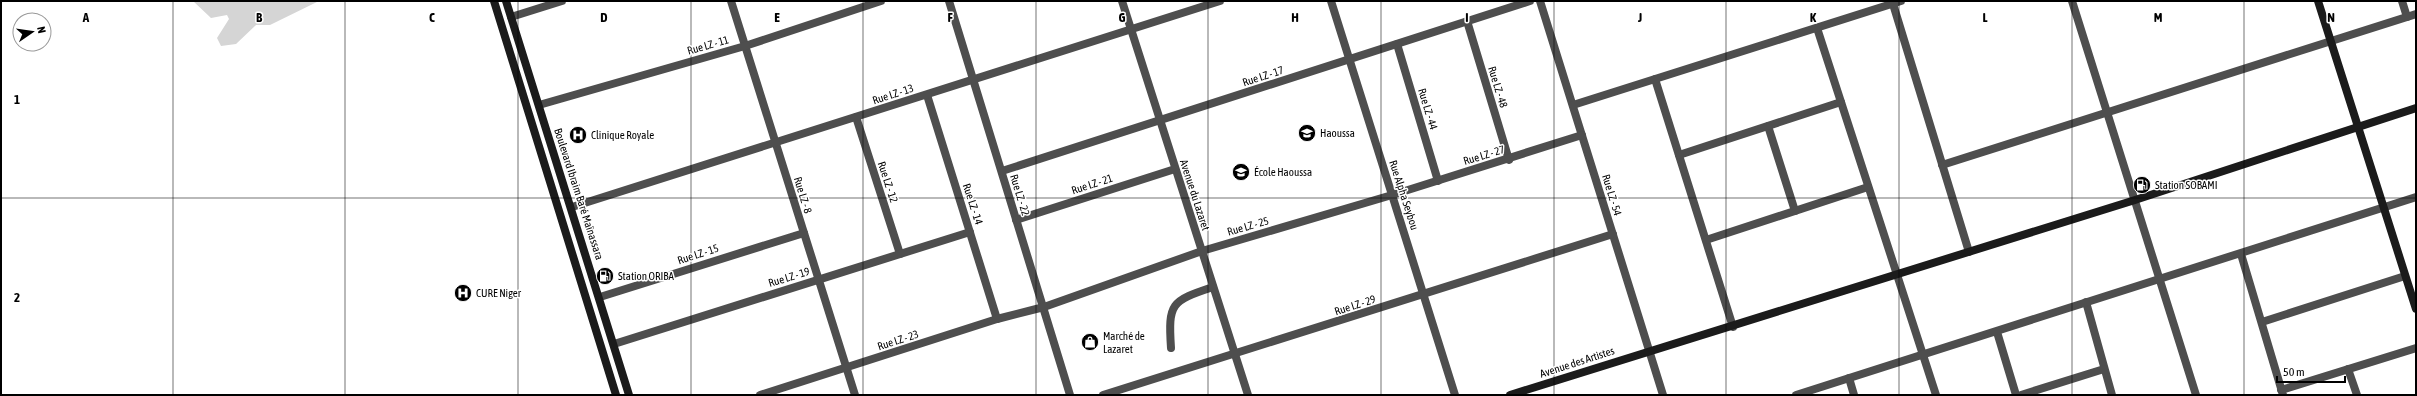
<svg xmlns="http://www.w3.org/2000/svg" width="2417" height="396" viewBox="0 0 2417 396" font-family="'Asap Condensed',sans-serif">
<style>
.green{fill:#d5d5d5}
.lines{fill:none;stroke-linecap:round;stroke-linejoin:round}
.street{stroke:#4e4e4e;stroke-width:8}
.secondary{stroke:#1b1b1b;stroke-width:8}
.grid{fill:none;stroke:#000;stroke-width:1;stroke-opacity:0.55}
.labels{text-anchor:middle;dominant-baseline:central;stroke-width:3;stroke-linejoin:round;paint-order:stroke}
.street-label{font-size:11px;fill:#000;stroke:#fff}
.poi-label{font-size:11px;fill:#000;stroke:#fff;text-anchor:start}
.grid-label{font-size:13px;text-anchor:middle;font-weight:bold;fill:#000;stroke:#fff;stroke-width:3;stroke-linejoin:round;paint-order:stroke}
</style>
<rect width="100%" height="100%" fill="#fff"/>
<polygon class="green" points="193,1 319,1 270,25 256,25 236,44 221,46 217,38 229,19 227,15 211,18"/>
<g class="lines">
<g class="street">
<polyline points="731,1 855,395"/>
<polyline points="949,1 1070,395"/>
<polyline points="1122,1 1248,395"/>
<polyline points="1331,1 1455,395"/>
<polyline points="1540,1 1663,395"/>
<polyline points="2072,1 2196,395"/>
<polyline points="2402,1 2407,17"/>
<polyline points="1893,4 1969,252"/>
<polyline points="511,17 562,1"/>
<polyline points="1467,21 1509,160"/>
<polyline points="1817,28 1936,395"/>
<polyline points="1397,44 1438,181"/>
<polyline points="1655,79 1733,327"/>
<polyline points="927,95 997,319"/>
<polyline points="539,105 745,46 881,1"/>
<polyline points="1573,105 1901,1"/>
<polyline points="856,117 900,254"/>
<polyline points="1768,126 1795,211"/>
<polyline points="1679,155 1841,102"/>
<polyline points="1942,165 2416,14"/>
<polyline points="1002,171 1530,1"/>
<polyline points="572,207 1220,1"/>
<polyline points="1016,220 1175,169"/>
<polyline points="1706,240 1868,187"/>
<polyline points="2241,254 2283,395"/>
<polyline points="600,297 804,233"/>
<polyline points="2086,302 2112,395"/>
<polyline points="2262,322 2405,276"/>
<polyline points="1997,332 2016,395"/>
<polyline points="614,344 970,232"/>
<path d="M1171 348C1168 303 1171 301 1213 287"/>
<polyline points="2348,369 2357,395"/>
<polyline points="1849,378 1854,395"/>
<polyline points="2281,390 2416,348"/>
<polyline points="760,395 997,319 1044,307 1202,251 1392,195 1582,135"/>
<polyline points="1103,395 1613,234"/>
<polyline points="1796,395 2416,197"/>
<polyline points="2021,395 2104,369"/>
</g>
<g class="secondary">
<polyline points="494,1 616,395"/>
<polyline points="506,1 629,395"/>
<polyline points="2318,1 2416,309"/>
<polyline points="1510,395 2135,200 2416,108"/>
</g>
</g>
<path class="grid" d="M173 1V395M345 1V395M518 1V395M691 1V395M863 1V395M1036 1V395M1208 1V395M1381 1V395M1554 1V395M1726 1V395M1899 1V395M2072 1V395M2244 1V395M1 198H2416"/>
<defs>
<symbol id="school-disc" viewBox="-11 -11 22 22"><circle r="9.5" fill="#000" stroke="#fff"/><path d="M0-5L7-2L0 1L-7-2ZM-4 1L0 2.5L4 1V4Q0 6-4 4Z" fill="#fff"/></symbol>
<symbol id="hospital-disc" viewBox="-11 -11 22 22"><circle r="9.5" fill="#000" stroke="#fff"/><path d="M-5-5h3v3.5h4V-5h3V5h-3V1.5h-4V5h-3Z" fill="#fff"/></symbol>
<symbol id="fuel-disc" viewBox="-11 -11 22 22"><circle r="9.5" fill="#000" stroke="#fff"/><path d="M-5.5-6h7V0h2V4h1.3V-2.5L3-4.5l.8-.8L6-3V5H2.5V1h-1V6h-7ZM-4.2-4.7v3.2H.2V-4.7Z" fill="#fff"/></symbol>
<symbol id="shop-disc" viewBox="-11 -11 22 22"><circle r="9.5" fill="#000" stroke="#fff"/><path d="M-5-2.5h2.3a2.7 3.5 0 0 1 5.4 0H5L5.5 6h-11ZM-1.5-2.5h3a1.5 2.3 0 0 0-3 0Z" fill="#fff"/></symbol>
</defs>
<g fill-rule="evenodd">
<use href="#school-disc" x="1297" y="123" width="20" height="20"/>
<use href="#hospital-disc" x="568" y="125" width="20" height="20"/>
<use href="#school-disc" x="1231" y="162" width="20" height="20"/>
<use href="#fuel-disc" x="2132" y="175" width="20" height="20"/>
<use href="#fuel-disc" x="595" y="266" width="20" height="20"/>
<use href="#hospital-disc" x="453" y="283" width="20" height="20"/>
<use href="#shop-disc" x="1080" y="332" width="20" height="20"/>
</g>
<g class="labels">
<g class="street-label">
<text transform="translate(708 45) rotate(-16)">Rue LZ - 11</text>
<text transform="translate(1263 76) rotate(-18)">Rue LZ - 17</text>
<text transform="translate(1498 87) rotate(73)">Rue LZ - 48</text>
<text transform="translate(893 94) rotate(-18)">Rue LZ - 13</text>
<text transform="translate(1428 109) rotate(73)">Rue LZ - 44</text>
<text transform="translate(1484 155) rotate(-17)">Rue LZ - 27</text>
<text transform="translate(888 182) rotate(72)">Rue LZ - 12</text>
<text transform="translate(1092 184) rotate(-18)">Rue LZ - 21</text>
<text transform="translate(579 194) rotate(72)">Boulevard Ibraim Baré Maïnassara</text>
<text transform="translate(803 195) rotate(73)">Rue LZ - 8</text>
<text transform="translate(1020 195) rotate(73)">Rue LZ - 22</text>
<text transform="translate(1195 195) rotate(72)">Avenue du Lazaret</text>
<text transform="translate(1404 195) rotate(72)">Rue Alpha Seybou</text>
<text transform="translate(1612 195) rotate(73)">Rue LZ - 54</text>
<text transform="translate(973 204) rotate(72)">Rue LZ - 14</text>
<text transform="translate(1248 226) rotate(-16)">Rue LZ - 25</text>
<text transform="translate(698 254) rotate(-18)">Rue LZ - 15</text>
<text transform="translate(789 277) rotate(-17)">Rue LZ - 19</text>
<text transform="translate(1355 305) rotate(-18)">Rue LZ - 29</text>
<text transform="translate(898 340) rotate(-18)">Rue LZ - 23</text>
<text transform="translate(1577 362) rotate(-18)">Avenue des Artistes</text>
</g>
<g class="poi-label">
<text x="1320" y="133">Haoussa</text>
<text x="591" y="135">Clinique Royale</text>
<text x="1254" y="172">École Haoussa</text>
<text x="2155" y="185">Station SOBAMI</text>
<text x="618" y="276">Station ORIBA</text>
<text x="476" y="293">CURE Niger</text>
<text x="1103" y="336">Marché de<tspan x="1103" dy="13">Lazaret</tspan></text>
</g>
</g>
<g class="grid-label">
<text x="86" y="22">A</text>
<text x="259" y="22">B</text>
<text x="432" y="22">C</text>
<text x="604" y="22">D</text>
<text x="777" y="22">E</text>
<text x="950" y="22">F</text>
<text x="1122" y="22">G</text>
<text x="1295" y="22">H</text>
<text x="1467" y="22">I</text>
<text x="1640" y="22">J</text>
<text x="1813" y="22">K</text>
<text x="1985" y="22">L</text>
<text x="2158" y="22">M</text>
<text x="2331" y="22">N</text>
<text x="17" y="104">1</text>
<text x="17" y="302">2</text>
</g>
<rect width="2417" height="396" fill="none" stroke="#000000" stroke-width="4"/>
<g transform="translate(32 32) rotate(77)"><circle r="19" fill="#ffffff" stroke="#999999"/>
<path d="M0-3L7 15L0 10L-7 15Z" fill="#000000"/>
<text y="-6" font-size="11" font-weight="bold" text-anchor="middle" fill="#000000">N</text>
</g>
<path d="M2277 376v6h68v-6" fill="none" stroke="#000000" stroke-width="2"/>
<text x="2283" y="376" font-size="12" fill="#000000" stroke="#ffffff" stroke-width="3" paint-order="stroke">50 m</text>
</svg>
